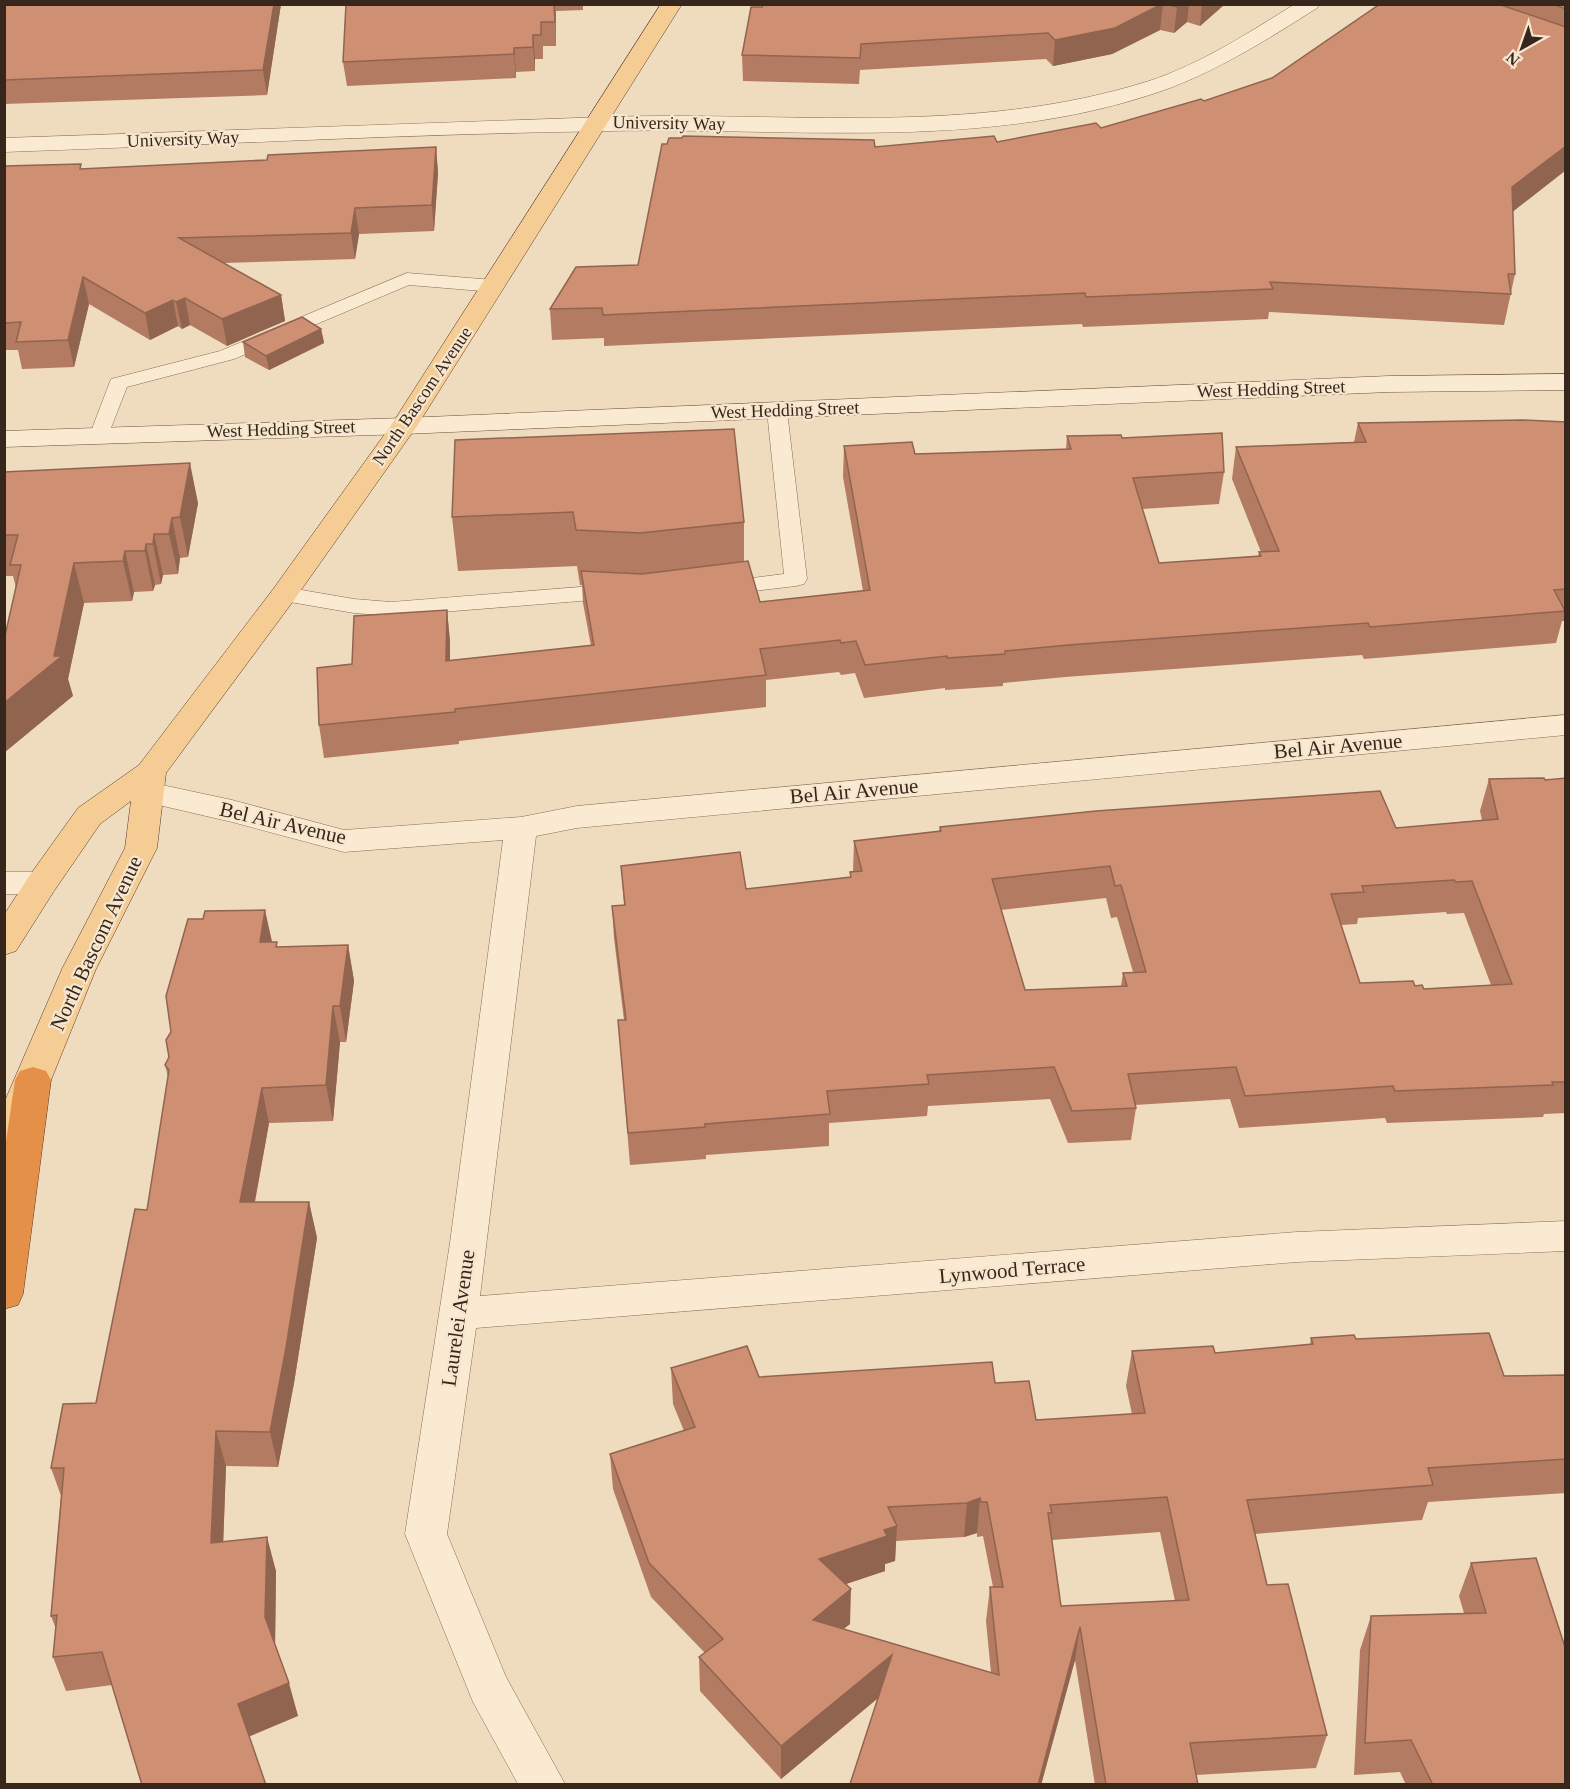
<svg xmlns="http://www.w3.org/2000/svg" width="1570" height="1789" viewBox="0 0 1570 1789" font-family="'Times New Roman',serif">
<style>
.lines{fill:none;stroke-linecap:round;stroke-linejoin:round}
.service-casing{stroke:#886b56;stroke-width:1}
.minor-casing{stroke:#886b56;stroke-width:1}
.secondary-casing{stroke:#6a4d39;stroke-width:1}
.primary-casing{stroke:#553a2b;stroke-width:1}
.motorway-casing{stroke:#553a2b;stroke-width:1}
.service{fill:#faead1;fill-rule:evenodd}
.minor{fill:#faead1;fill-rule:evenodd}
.secondary{fill:#faead1;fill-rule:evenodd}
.primary{fill:#f5cc93;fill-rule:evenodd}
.motorway{fill:#e49049;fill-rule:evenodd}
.wall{fill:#b27b62;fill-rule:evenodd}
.shaded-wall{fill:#916450}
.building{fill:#cf8f72;stroke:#916450;stroke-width:1.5;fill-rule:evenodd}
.labels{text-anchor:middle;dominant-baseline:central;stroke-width:4.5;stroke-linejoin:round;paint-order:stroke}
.far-street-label{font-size:18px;fill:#37261b;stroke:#f7e6ce}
.street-label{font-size:21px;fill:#37261b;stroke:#f7e6ce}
</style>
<rect width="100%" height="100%" fill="#efdbbe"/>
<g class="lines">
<defs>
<g id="service">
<polygon points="407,273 494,280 501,282 504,286 501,290 494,292 409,285 234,359 127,387 107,438 100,440 93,438 90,434 111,379 220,351"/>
<polygon points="777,405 784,407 787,411 807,579 804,584 796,586 720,595 712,593 709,588 712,583 784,574 767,411 770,407"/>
<polygon points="593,586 626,590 629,595 626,600 618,602 593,600 391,616 354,613 284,601 276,599 273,594 276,589 284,587 354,599 391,602"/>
</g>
<g id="minor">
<path d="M1295 4H1320L1317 8C1270 38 1222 68 1170 88 991 153 795 127 609 131 408 134 206 145 4 152V138C205 131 405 124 605 117 787 111 972 137 1149 81 1201 64 1248 33 1295 4Z"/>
<polygon points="1566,715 1566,735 577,828 536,836 480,1296 1297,1232 1566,1221 1566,1251 1297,1262 476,1328 447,1534 506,1677 565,1784 518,1784 473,1702 405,1534 450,1243 503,840 344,852 232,822 137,800 132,793 137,786 148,782 232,800 344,830 521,817 577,806"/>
<polygon points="4,872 42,872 54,875 58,883 54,891 42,894 4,894"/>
</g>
<polygon id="secondary" points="1566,374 1566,390 1389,392 404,434 4,447 4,431 404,418 1389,376"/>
<polygon id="primary" points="661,4 682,4 417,426 294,600 166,773 157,848 96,969 51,1080 22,1142 17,1152 4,1156 4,1103 62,969 125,848 131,801 100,824 54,891 16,951 4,955 4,915 30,875 78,808 139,765 274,588 392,424"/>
<polygon id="motorway" points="33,1067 46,1071 51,1080 23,1294 18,1305 4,1309 4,1155 15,1080 20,1071"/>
</defs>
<use href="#service" class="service-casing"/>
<use href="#minor" class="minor-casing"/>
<use href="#secondary" class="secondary-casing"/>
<use href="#primary" class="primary-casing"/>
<use href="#motorway" class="motorway-casing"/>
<use href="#service" class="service"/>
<use href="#minor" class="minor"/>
<use href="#secondary" class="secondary"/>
<use href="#primary" class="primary"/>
<use href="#motorway" class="motorway"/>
</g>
<g class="wall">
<polygon points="4,4 281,4 267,95 4,104"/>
<polygon points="346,4 583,4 583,10 556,11 556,46 543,46 543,59 535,59 535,71 516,72 516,78 347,86 343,62"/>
<polygon points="763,4 1225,4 1200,26 1187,22 1174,33 1160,30 1112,54 1053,66 1046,59 860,70 859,84 743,81 742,55"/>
<polygon points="1380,4 1566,4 1566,170 1513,211 1515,274 1504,325 1269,312 1268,319 1083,327 1082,324 604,346 604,338 552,340 550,309 875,147 997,142 1101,128 1204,101 1272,78"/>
<polygon points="436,147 438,173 434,231 359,234 355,259 224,263 281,295 285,321 227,346 190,325 182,329 178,326 150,340 89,304 74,367 22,369 18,350 4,350 4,166 83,169 267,160"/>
<polygon points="321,329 324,343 269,370 245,357 243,342"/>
<polygon points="1566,422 1566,621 1562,621 1556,643 1364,659 1362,655 1065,677 1003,683 1003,686 945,690 945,688 864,698 855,673 841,675 839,672 766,680 766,707 459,741 459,744 324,758 319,725 352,664 447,610 450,642 450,660 591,646 583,603 582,585 580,585 577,566 458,571 452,517 455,440 744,522 744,562 760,602 863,591 843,477 844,446 915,454 1066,449 1067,436 1122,438 1224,472 1219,504 1142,509 1159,563 1258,556 1259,552 1261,552 1232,479 1236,447 1354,442 1358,423"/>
<polygon points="4,472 198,503 188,557 180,558 178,574 163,575 161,584 155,585 153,591 134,592 132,601 84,603 68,679 73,696 16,588 13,576 4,576"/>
<path d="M1566 778V1113L1544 1114 1543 1117 1387 1123 1385 1118 1239 1128 1230 1099 1135 1105 1136 1108 1131 1140 1068 1143 1050 1099 928 1106 927 1116 829 1123V1146L706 1155V1159L630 1165 618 1020H624L614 938 612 906 624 905 621 866 746 889 850 877V872H853L854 841 939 831 940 827 1396 828 1482 820 1480 811 1489 779 1545 780ZM1106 898 1111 918 1117 917 1133 972 1123 973 1121 986 1025 990 1001 910ZM1446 912 1447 914 1464 913 1491 985 1424 989 1415 986 1360 983 1341 925 1357 924 1358 918Z"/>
<polygon points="272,942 278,947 348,945 354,981 346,1042 340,1042 333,1121 269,1123 255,1202 309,1202 317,1238 294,1383 278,1467 226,1466 223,1542 276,1571 275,1644 298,1716 112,1685 66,1691 53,1657 56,1629 51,1616 61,1496 51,1468 96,1403 147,1210 168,1077 165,1065"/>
<path d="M1311 1338 1356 1339 1504 1376 1566 1375V1493L1428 1502 1422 1520 1255 1534 1267 1585 1327 1735 1316 1768 1196 1775 1198 1785H1095L1075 1660 1041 1785H850L878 1698 781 1779 700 1691 699 1657 705 1653 651 1597 613 1489 610 1454 684 1431 673 1404 671 1368 759 1377 995 1383 1036 1420 1132 1414 1126 1386 1132 1351 1215 1353 1310 1345ZM1160 1532 1175 1601 1061 1606 1052 1540ZM977 1533V1537L983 1536 993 1587H990L986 1621 991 1673 843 1629 850 1624 846 1584 885 1571V1564L895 1561 896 1541 964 1537Z"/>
<polygon points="1471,1563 1566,1785 1406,1785 1400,1772 1354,1775 1360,1650 1371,1616 1464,1613 1459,1596"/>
</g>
<g class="shaded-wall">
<polygon points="274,4 281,4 267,95 263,70"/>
<polygon points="554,4 555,4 556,46 555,22"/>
<polygon points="1162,4 1163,4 1160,30 1112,54 1053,66 1055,40"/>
<polygon points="1180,4 1189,4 1187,22 1174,33 1177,7"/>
<polygon points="1202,4 1225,4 1200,26"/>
<polygon points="533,35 535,59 535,71 533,47"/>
<polygon points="514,48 516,72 516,78 514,54"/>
<polygon points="1566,146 1566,170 1506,217 1512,187"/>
<polygon points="436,147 438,173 434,231 432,205"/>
<polygon points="355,208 359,234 355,259 351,233"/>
<polygon points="83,277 89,304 74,367 68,340"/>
<polygon points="281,295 285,321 227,346 222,319"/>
<polygon points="185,298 190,325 182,329 176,302"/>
<polygon points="173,300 178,326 150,340 145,313"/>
<polygon points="321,329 324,343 269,370 266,356"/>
<polygon points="190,463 198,503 188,557 180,517"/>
<polygon points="172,518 180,558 178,574 169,534"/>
<polygon points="154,534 163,575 161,584 153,544"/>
<polygon points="146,544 155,585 153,591 145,551"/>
<polygon points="125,551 134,592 132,601 123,561"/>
<polygon points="74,563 84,603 68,679 73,696 4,753 4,703 54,656"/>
<polygon points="447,610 450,642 450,693 446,661"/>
<polygon points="265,910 273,946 260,942"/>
<polygon points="348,945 354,981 346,1042 340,1006"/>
<polygon points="333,1006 340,1042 333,1121 326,1085"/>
<polygon points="262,1088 269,1123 248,1238 240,1202"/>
<polygon points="309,1202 317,1238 294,1383 278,1467 270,1432"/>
<polygon points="216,1431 226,1466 222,1577 211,1543"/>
<polygon points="980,1498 977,1533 964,1537 967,1503"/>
<polygon points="897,1526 895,1561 885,1564 885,1571 819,1593 819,1559 884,1530"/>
<polygon points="267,1537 276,1571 275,1650 265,1617"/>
<polygon points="851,1589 850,1624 812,1654 813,1620"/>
<polygon points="1080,1627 1075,1660 1041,1785 1038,1785"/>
<polygon points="892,1655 890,1688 781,1779 781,1746"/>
<polygon points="289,1683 298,1716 248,1737 238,1704"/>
</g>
<g class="building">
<polygon points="4,4 274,4 263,70 4,80"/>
<polygon points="346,4 554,4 555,22 541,22 541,35 533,35 533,47 514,48 514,54 343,62"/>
<polygon points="763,4 1162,4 1115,28 1055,40 1048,33 861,44 860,58 742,55 751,7 762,7"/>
<polygon points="1166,4 1180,4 1177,7"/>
<polygon points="1380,4 1498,4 1566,27 1566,146 1512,187 1515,274 1508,274 1511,294 1270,282 1273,289 1086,297 1085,293 603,315 602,308 550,309 576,267 638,265 662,144 667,144 669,138 682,138 683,136 874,140 875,147 994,136 997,142 1096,123 1101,128 1201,99 1204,101 1272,78"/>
<polygon points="1552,4 1566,4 1566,9"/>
<polygon points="436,147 432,205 355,208 351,233 179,238 281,295 222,319 185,298 176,302 173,300 145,313 83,277 68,340 16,342 21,322 4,323 4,166 81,164 80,169 267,160 268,155"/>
<polygon points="302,317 321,329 266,356 243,342"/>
<polygon points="1522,420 1566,422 1566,589 1554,590 1565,611 1370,627 1368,623 1068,645 1005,651 1005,654 947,658 947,656 865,665 856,641 841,643 840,640 760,649 766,675 455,709 455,712 319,725 317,668 352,664 354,616 447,610 446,661 594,645 581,571 642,574 748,561 760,602 870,590 844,446 912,442 915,454 1071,449 1067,436 1121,435 1122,438 1222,433 1224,472 1133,478 1159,563 1261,556 1259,552 1279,551 1236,447 1366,442 1358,423"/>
<polygon points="734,429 744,522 640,533 576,530 573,512 452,517 455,440"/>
<polygon points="190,463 180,517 172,518 169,534 154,534 153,544 146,544 145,551 125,551 123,561 74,563 54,656 62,656 4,703 4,640 21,565 10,565 18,535 4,535 4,472"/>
<path d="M1544 778 1545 780 1566 778V1082H1552L1553 1085 1395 1091 1393 1086 1245 1096 1236 1067 1128 1074 1136 1108 1072 1111 1054 1067 927 1075 929 1084 827 1091 830 1114 705 1124V1127L628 1133 618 1020H626L612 906 625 905 621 866 740 852 746 889 851 877 850 872 862 871 854 841 941 831 940 827 1096 811 1380 791 1396 828 1498 819 1489 779ZM1110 866 1115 886 1121 885 1146 972 1123 973 1127 986 1025 990 992 879ZM1454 880 1456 882 1472 881 1512 984 1424 989 1422 985 1415 986 1413 981 1360 983 1331 894 1364 892 1362 886Z"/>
<polygon points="265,910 260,942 277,942 276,947 348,945 340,1006 333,1006 326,1085 262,1088 240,1202 309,1202 286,1348 270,1432 216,1431 211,1543 267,1537 265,1617 289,1683 238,1704 266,1785 142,1785 102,1652 53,1657 57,1615 51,1616 64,1468 51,1468 63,1404 96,1403 135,1209 147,1210 169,1070 165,1065 169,1057 166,1040 171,1032 166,996 188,919 203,919 205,911"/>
<path d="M1489 1333 1504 1376 1566 1375V1459L1428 1468 1433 1485 1247 1500 1267 1585 1288 1584 1327 1735 1190 1743 1198 1785H1106L1080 1627 1038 1785 850 1784 892 1655 781 1746 699 1657 723 1639 649 1563 610 1454 695 1427 671 1368 747 1346 759 1377 992 1362 995 1383 1029 1381 1036 1420 1145 1413 1132 1351 1213 1346 1215 1353 1313 1344 1311 1338 1354 1335 1356 1339ZM1167 1497 1189 1600 1061 1606 1048 1513H1052L1050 1505ZM980 1498 981 1502H987L1003 1587H990L999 1675 813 1620 851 1589 819 1559 887 1536 884 1530 897 1526 888 1507 967 1503Z"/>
<polygon points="1536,1558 1566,1650 1566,1785 1433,1785 1411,1740 1365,1743 1371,1616 1486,1613 1471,1563"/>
</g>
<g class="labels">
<g class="far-street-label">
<text transform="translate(669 123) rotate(1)">University Way</text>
<text transform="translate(183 139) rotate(-2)">University Way</text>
<text transform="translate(1271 389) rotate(-2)">West Hedding Street</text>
<text transform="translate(422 396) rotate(-56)">North Bascom Avenue</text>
<text transform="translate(785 410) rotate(-2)">West Hedding Street</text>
<text transform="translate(281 429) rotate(-2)">West Hedding Street</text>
</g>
<g class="street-label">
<text transform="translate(1338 746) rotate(-5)">Bel Air Avenue</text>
<text transform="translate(854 791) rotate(-5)">Bel Air Avenue</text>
<text transform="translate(283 823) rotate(13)">Bel Air Avenue</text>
<text transform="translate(96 943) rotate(-65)">North Bascom Avenue</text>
<text transform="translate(1012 1270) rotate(-5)">Lynwood Terrace</text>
<text transform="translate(458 1318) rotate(-82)">Laurelei Avenue</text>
</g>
</g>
<rect width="1570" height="1789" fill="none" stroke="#37261b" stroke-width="12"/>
<g transform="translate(1522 48) rotate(220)" stroke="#f7e6ce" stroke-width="4.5" paint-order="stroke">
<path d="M0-4.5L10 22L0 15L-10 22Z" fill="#37261b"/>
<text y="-9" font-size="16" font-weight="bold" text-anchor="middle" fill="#37261b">N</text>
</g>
</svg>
